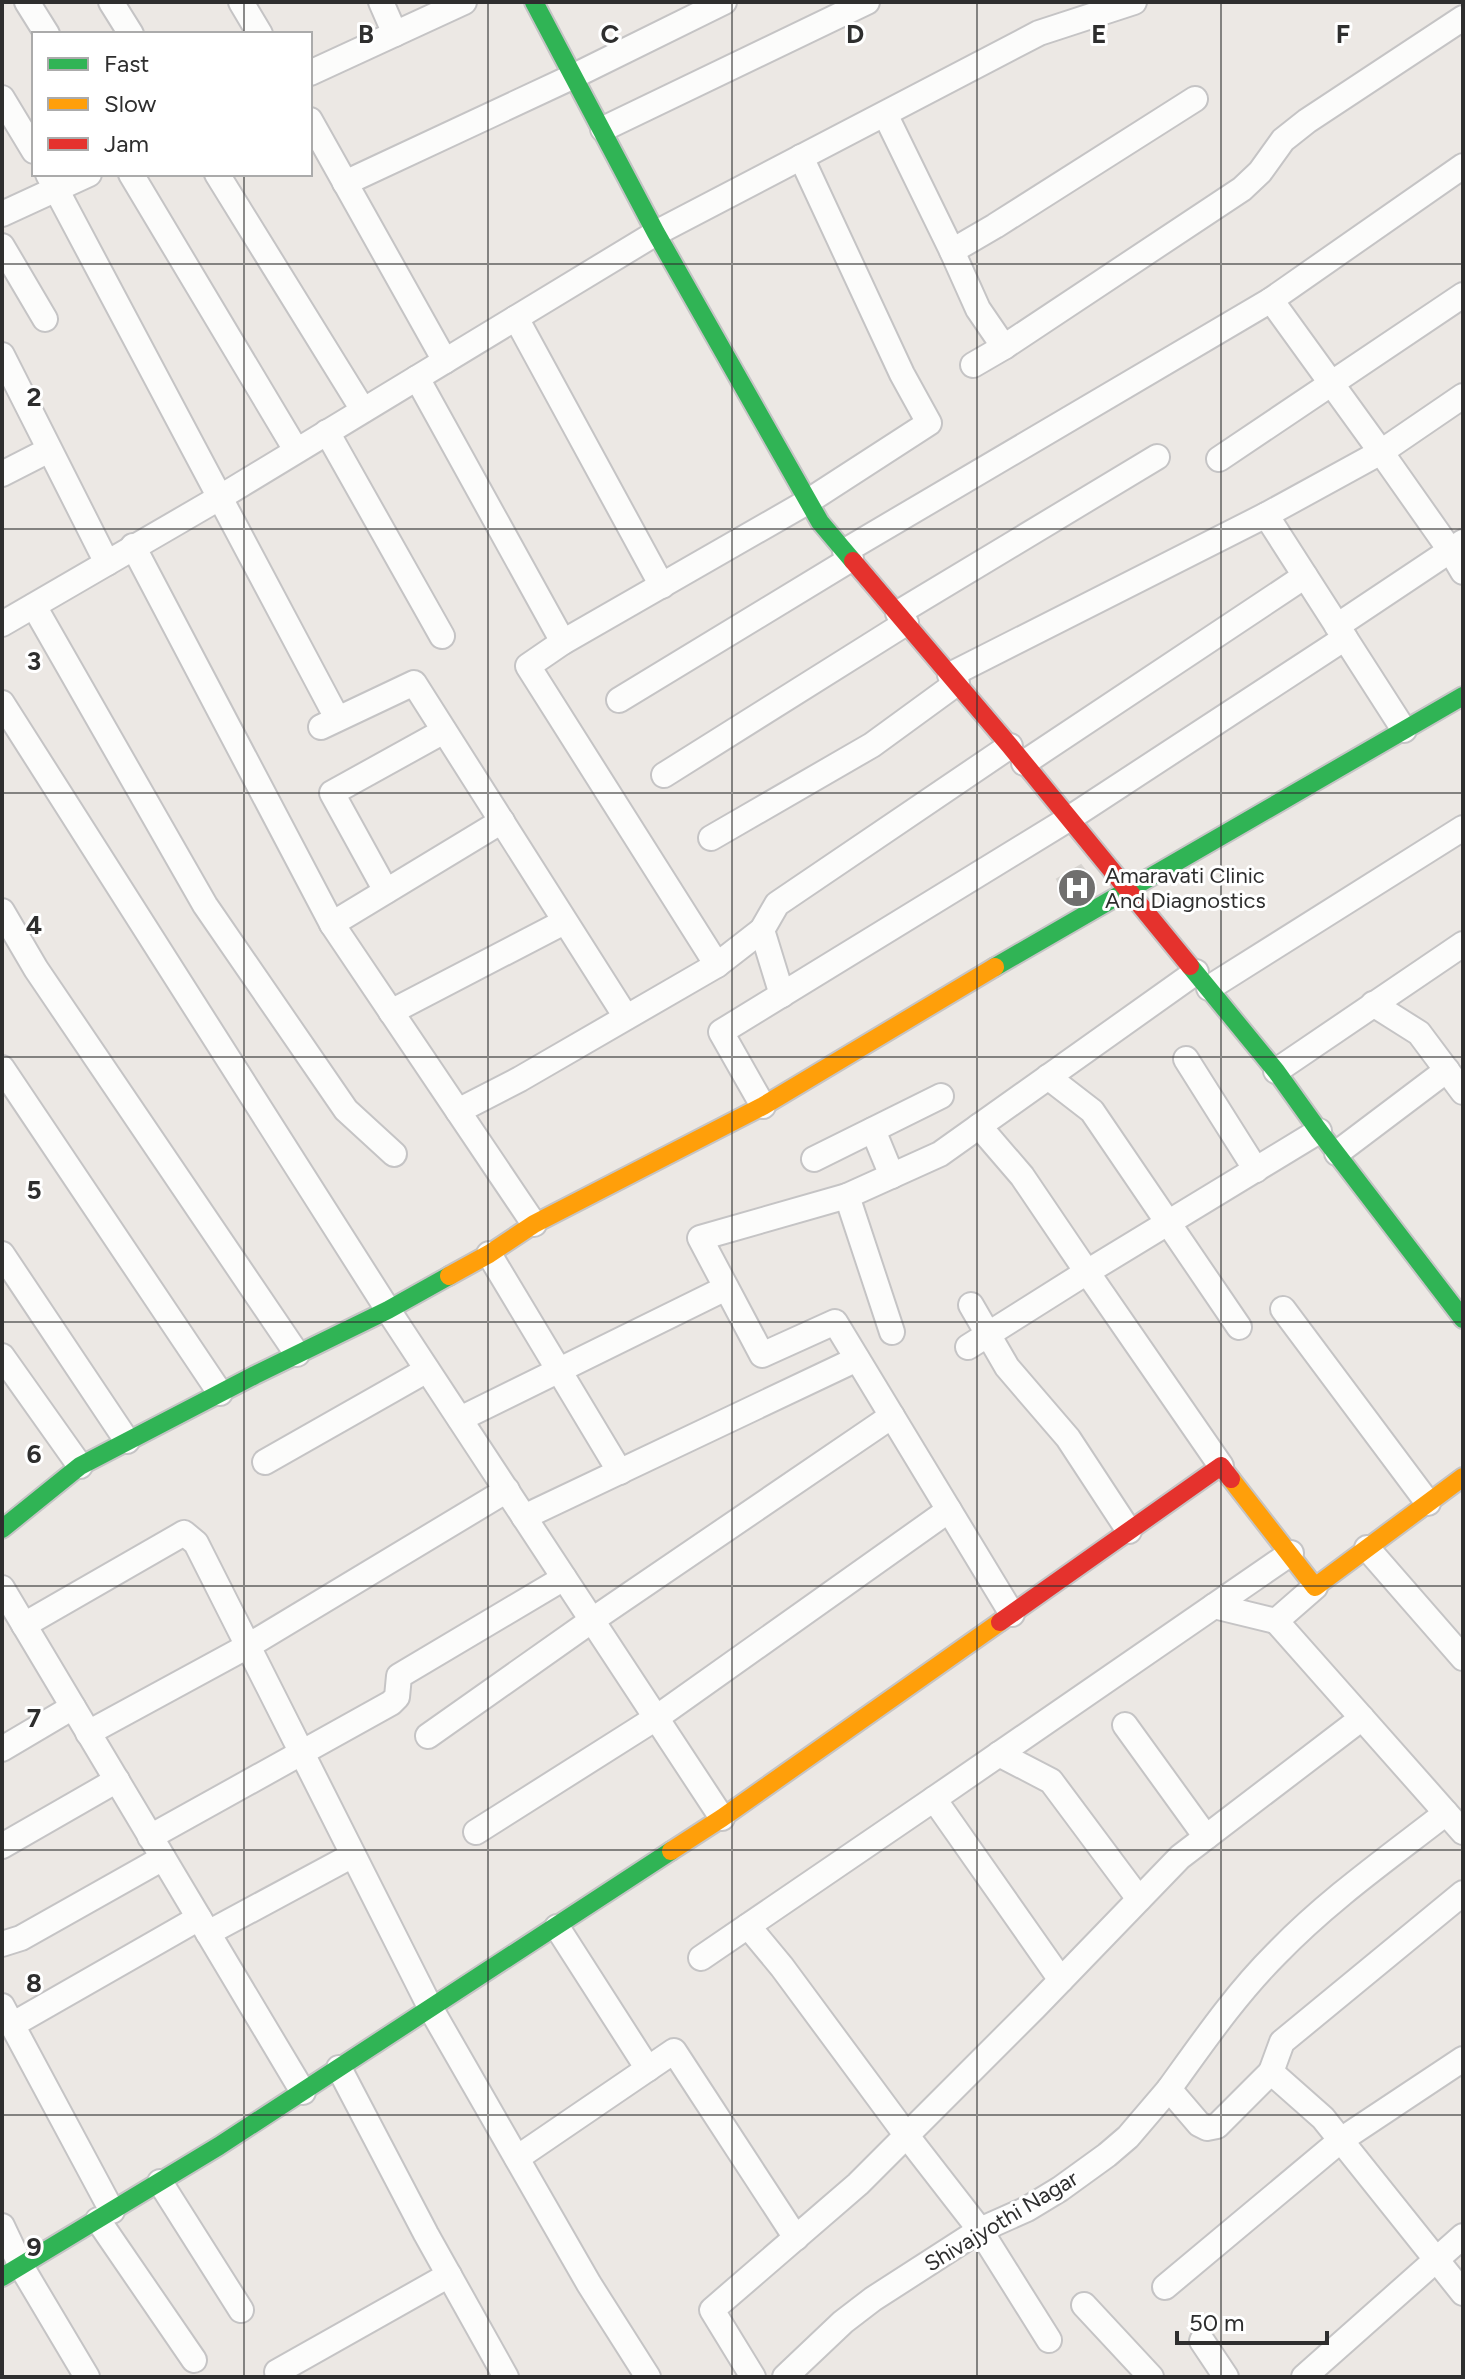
<svg xmlns="http://www.w3.org/2000/svg" width="1465" height="2379" viewBox="0 0 1465 2379" font-family="Figtree,sans-serif">
<style>
.building{fill:#d1cecb;stroke:#d7d4d0;stroke-width:2}
.lines{fill:none;stroke-linecap:round;stroke-linejoin:round}
.street-casing{stroke:#c5c4c5;stroke-width:28}
.fast-casing{stroke:#c5c4c5;stroke-width:22}
.slow-casing{stroke:#c5c4c5;stroke-width:22}
.jam-casing{stroke:#c5c4c5;stroke-width:22}
.street{stroke:#fcfcfb;stroke-width:24}
.fast{stroke:#30b455;stroke-width:18}
.slow{stroke:#ff9f0a;stroke-width:18}
.jam{stroke:#e5322d;stroke-width:18}
.grid{fill:none;stroke:#2e2e2e;stroke-width:2;stroke-opacity:0.55}
.labels{text-anchor:middle;dominant-baseline:central;stroke-width:6;stroke-linejoin:round;paint-order:stroke}
.poi-label{font-size:22px;fill:#2e2e2e;stroke:#fff;text-anchor:start}
.street-label{font-size:22px;fill:#2e2e2e;stroke:#fff}
.grid-label{font-size:26px;text-anchor:middle;font-weight:bold;fill:#2e2e2e;stroke:#fff;stroke-width:6;stroke-linejoin:round;paint-order:stroke}
</style>
<rect width="100%" height="100%" fill="#ece8e4"/>
<polygon class="building" points="1081,865 1096,885 1069,901 1057,879"/>
<g class="lines">
<defs>
<g id="street">
<polyline points="27,2 47,34"/>
<polyline points="111,2 131,34"/>
<polyline points="241,2 260,34"/>
<polyline points="381,2 395,34"/>
<polyline points="310,73 464,2"/>
<polyline points="2,98 34,151"/>
<polyline points="885,114 952,251 995,226 1195,99"/>
<polyline points="310,120 445,361"/>
<polyline points="603,129 867,2"/>
<polyline points="48,174 337,718"/>
<polyline points="131,174 296,450"/>
<polyline points="217,174 363,410"/>
<polyline points="345,183 574,76 724,2"/>
<polyline points="2,214 89,174"/>
<polyline points="2,246 45,319"/>
<polyline points="952,251 978,309 1004,347"/>
<polyline points="1271,300 1381,452 1463,396"/>
<polyline points="516,318 662,586"/>
<polyline points="2,355 107,563"/>
<polyline points="973,365 1004,347 1242,189 1260,172 1283,140 1307,121 1463,18"/>
<polyline points="417,378 563,642"/>
<polyline points="327,432 442,636"/>
<polyline points="1219,459 1463,295"/>
<polyline points="2,474 49,450"/>
<polyline points="1266,515 1404,730"/>
<polyline points="133,546 332,924 534,1224"/>
<polyline points="845,551 1271,300 1463,166"/>
<polyline points="34,606 205,905 346,1110 394,1154"/>
<polyline points="898,613 1157,457"/>
<polyline points="2,624 219,498 656,233 1039,33 1134,2"/>
<polyline points="1337,626 1463,542"/>
<polyline points="950,675 1266,515 1381,452 1450,550 1463,572"/>
<polyline points="619,700 851,559"/>
<polyline points="2,703 388,1310 722,1818"/>
<polyline points="321,727 414,683 626,1017"/>
<polyline points="1024,763 1305,576"/>
<polyline points="664,775 906,623"/>
<polyline points="711,838 872,745 957,683"/>
<polyline points="386,891 332,793 444,731"/>
<polyline points="2,911 36,969 297,1354"/>
<polyline points="332,924 502,821"/>
<polyline points="762,930 782,995"/>
<polyline points="717,965 528,666 563,642 807,502 929,423 902,374 801,157"/>
<polyline points="1209,988 1463,828"/>
<polyline points="1373,1004 1419,1033 1463,1092"/>
<polyline points="391,1012 564,922"/>
<polyline points="1186,1059 1256,1170"/>
<polyline points="2,1068 220,1393"/>
<polyline points="1276,1071 1463,944"/>
<polyline points="1048,1077 1092,1111 1239,1327"/>
<polyline points="763,1106 721,1032 1070,818 1345,638"/>
<polyline points="458,1111 520,1079 717,965 762,930 777,904 1010,746"/>
<polyline points="873,1130 892,1176"/>
<polyline points="1337,1153 1447,1070"/>
<polyline points="814,1159 941,1096"/>
<polyline points="847,1196 892,1332"/>
<polyline points="2,1254 127,1441"/>
<polyline points="489,1254 620,1472"/>
<polyline points="971,1305 1007,1367 1068,1438 1129,1531"/>
<polyline points="1283,1309 1428,1503"/>
<polyline points="968,1347 1087,1272 1022,1176 979,1126"/>
<polyline points="2,1356 80,1466"/>
<polyline points="460,1419 726,1288"/>
<polyline points="265,1462 427,1370"/>
<polyline points="1221,1466 1087,1272 1319,1131"/>
<polyline points="524,1517 857,1359"/>
<polyline points="1367,1548 1463,1658"/>
<polyline points="2,1588 303,2092"/>
<polyline points="1214,1606 1276,1621"/>
<polyline points="1012,1614 835,1322 762,1355 700,1238 847,1196 940,1154 1196,972"/>
<polyline points="24,1625 184,1533 196,1543 431,2009 589,2284 648,2377"/>
<polyline points="1362,1718 1463,1832"/>
<polyline points="1125,1725 1206,1837"/>
<polyline points="88,1733 248,1646 507,1490"/>
<polyline points="428,1736 591,1621 892,1416"/>
<polyline points="2,1749 73,1707"/>
<polyline points="999,1754 1051,1781 1139,1899"/>
<polyline points="476,1832 656,1718 949,1510"/>
<polyline points="150,1837 391,1703 397,1697 399,1676 564,1578"/>
<polyline points="2,1846 117,1780"/>
<polyline points="748,1926 782,1967 907,2136 980,2230 1049,2340"/>
<polyline points="557,1927 648,2069"/>
<polyline points="208,1933 353,1855"/>
<polyline points="2,1944 21,1938 163,1858"/>
<polyline points="701,1958 934,1799"/>
<polyline points="1061,1980 934,1799 1291,1553"/>
<polyline points="2,2006 112,2211"/>
<polyline points="12,2025 199,1918"/>
<polyline points="339,2068 426,2234 506,2377"/>
<polyline points="1271,2072 1282,2042 1463,1893"/>
<path d="M1169 2089C1203 2042 1235 1995 1276 1954 1327 1901 1388 1858 1446 1813"/>
<polyline points="517,2158 674,2051 796,2238"/>
<polyline points="160,2182 241,2310"/>
<polyline points="98,2220 194,2360"/>
<polyline points="2,2226 21,2266 87,2377"/>
<polyline points="1165,2287 1341,2140 1463,2059"/>
<polyline points="1084,2305 1151,2377"/>
<polyline points="1202,2341 1226,2377"/>
<polyline points="277,2372 449,2275"/>
<polyline points="753,2377 712,2310 858,2184 1034,2008 1180,1857 1362,1718 1276,1621 1315,1587"/>
<polyline points="785,2377 843,2322 873,2299 980,2230 1027,2209 1060,2189 1107,2155 1128,2137 1169,2089 1199,2124 1207,2128 1217,2126 1271,2072 1323,2118 1463,2293"/>
<polyline points="1304,2377 1463,2236"/>
</g>
<g id="fast">
<polyline points="534,2 656,233 820,522 853,561"/>
<polyline points="1190,966 1276,1071 1319,1131 1463,1319"/>
<polyline points="995,967 1463,696"/>
<polyline points="2,1529 80,1466 255,1375 388,1310 449,1276"/>
<polyline points="2,2277 219,2146 671,1851"/>
</g>
<g id="slow">
<polyline points="449,1276 489,1254 534,1224 763,1106 995,967"/>
<polyline points="1231,1479 1315,1587 1463,1477"/>
<polyline points="671,1851 722,1818 1000,1622"/>
</g>
<g id="jam">
<polyline points="853,561 1010,746 1190,966"/>
<polyline points="1000,1622 1221,1466 1231,1479"/>
</g>
</defs>
<use href="#street" class="street-casing"/>
<use href="#fast" class="fast-casing"/>
<use href="#slow" class="slow-casing"/>
<use href="#jam" class="jam-casing"/>
<use href="#street" class="street"/>
<use href="#fast" class="fast"/>
<use href="#slow" class="slow"/>
<use href="#jam" class="jam"/>
</g>
<path class="grid" d="M244 2V34M488 2V2377M732 2V2377M977 2V2377M1221 2V2377M244 174V2377M2 264H1463M2 529H1463M2 793H1463M2 1057H1463M2 1322H1463M2 1586H1463M2 1850H1463M2 2115H1463"/>
<defs>
<symbol id="hospital-disc" viewBox="-11 -11 22 22"><circle r="9.5" fill="#706f6e" stroke="#fff"/><path d="M-5-5h3v3.5h4V-5h3V5h-3V1.5h-4V5h-3Z" fill="#fff"/></symbol>
</defs>
<g fill-rule="evenodd">
<use href="#hospital-disc" x="1055" y="866" width="44" height="44"/>
</g>
<g class="labels">
<g class="poi-label">
<text x="1105" y="875">Amaravati Clinic<tspan x="1105" dy="25">And Diagnostics</tspan></text>
</g>
<g class="street-label">
<text transform="translate(1001 2221) rotate(-31)">Shivajyothi Nagar</text>
</g>
</g>
<g class="grid-label">
<text x="366" y="43">B</text>
<text x="610" y="43">C</text>
<text x="855" y="43">D</text>
<text x="1099" y="43">E</text>
<text x="1343" y="43">F</text>
<text x="34" y="406">2</text>
<text x="34" y="670">3</text>
<text x="34" y="934">4</text>
<text x="34" y="1199">5</text>
<text x="34" y="1463">6</text>
<text x="34" y="1727">7</text>
<text x="34" y="1992">8</text>
<text x="34" y="2256">9</text>
</g>
<rect width="1465" height="2379" fill="none" stroke="#2e2e2e" stroke-width="8"/>
<rect x="32" y="32" width="280" height="144" fill="#ffffff" stroke="#ababab" stroke-width="2"/>
<rect x="48" y="58" width="40" height="12" fill="#30b455" stroke="#ababab" stroke-width="2"/>
<text x="104" y="72" font-size="24" fill="#2e2e2e">Fast</text>
<rect x="48" y="98" width="40" height="12" fill="#ff9f0a" stroke="#ababab" stroke-width="2"/>
<text x="104" y="112" font-size="24" fill="#2e2e2e">Slow</text>
<rect x="48" y="138" width="40" height="12" fill="#e5322d" stroke="#ababab" stroke-width="2"/>
<text x="104" y="152" font-size="24" fill="#2e2e2e">Jam</text>
<path d="M1177 2331v12h150v-12" fill="none" stroke="#2e2e2e" stroke-width="4"/>
<text x="1189" y="2331" font-size="24" fill="#2e2e2e" stroke="#ffffff" stroke-width="6" paint-order="stroke">50 m</text>
</svg>
